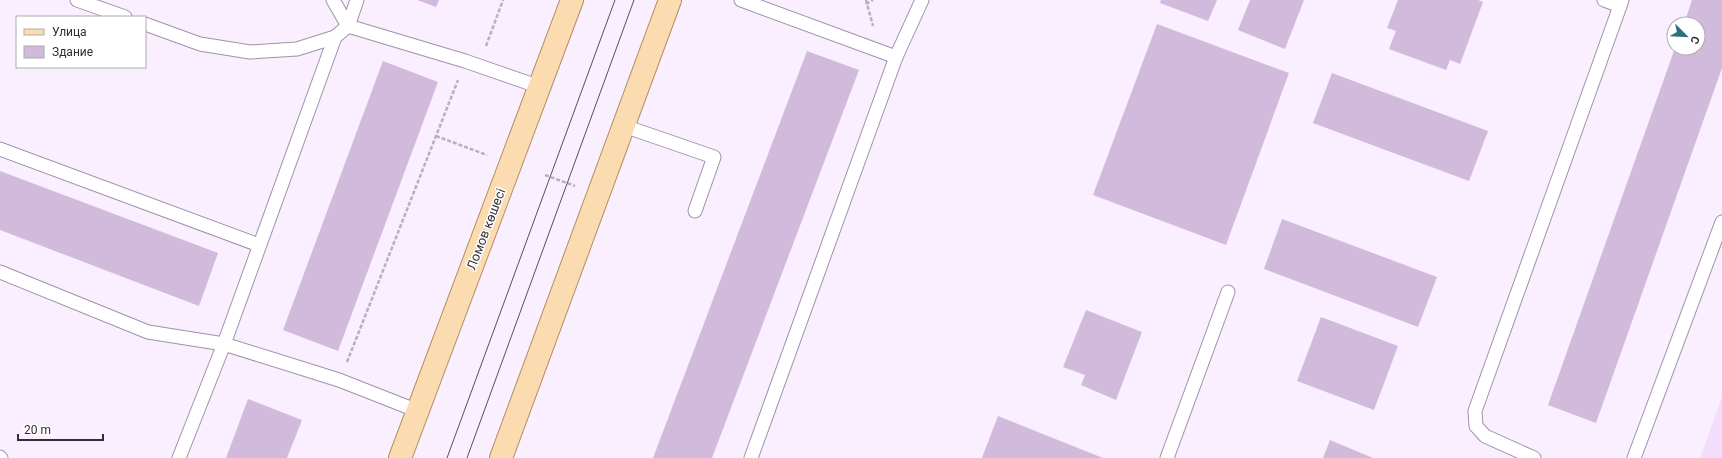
<svg xmlns="http://www.w3.org/2000/svg" width="1722" height="458" viewBox="0 0 1722 458" font-family="Roboto,sans-serif">
<style>
.built{fill:#f2ddfc}
.building{fill:#d2badd}
.lines{fill:none;stroke-linecap:round;stroke-linejoin:round}
.lane-casing{stroke:#a192a8;stroke-width:15}
.primary-casing{stroke:#b38e63;stroke-width:24}
.path{stroke:#b8b0bd;stroke-width:2.5;stroke-dasharray:4 2;stroke-linecap:butt}
.lane{stroke:#fff;stroke-width:13}
.primary{stroke:#fbdbb0;stroke-width:22}
.tram{stroke:#564f59;stroke-width:1}
.labels{text-anchor:middle;dominant-baseline:central;stroke-width:3;stroke-linejoin:round;paint-order:stroke}
.street-label{font-size:13px;fill:#322c35;stroke:#fff}
</style>
<rect width="100%" height="100%" fill="#f9effe"/>
<polygon class="built" points="1722,397 1722,458 1700,458"/>
<g class="building">
<polygon points="417,0 439,0 436,7"/>
<polygon points="1161,0 1217,0 1208,21 1160,3"/>
<polygon points="1250,0 1304,0 1285,49 1238,30"/>
<polygon points="1398,0 1478,0 1483,2 1460,64 1450,60 1446,70 1389,49 1396,31 1387,28"/>
<polygon points="1692,0 1722,0 1722,68 1596,423 1548,405 1675,48 1698,48 1698,24 1684,24"/>
<polygon points="1157,24 1289,73 1226,245 1093,195"/>
<polygon points="807,51 859,70 712,458 653,458"/>
<polygon points="383,61 438,82 338,351 283,330"/>
<polygon points="1332,73 1488,131 1469,181 1313,123"/>
<polygon points="0,171 218,253 199,306 0,230"/>
<polygon points="1282,219 1437,277 1418,327 1264,269"/>
<polygon points="1086,310 1142,332 1116,400 1081,385 1085,375 1063,367"/>
<polygon points="1321,317 1398,346 1374,410 1297,381"/>
<polygon points="248,399 302,420 287,458 226,458"/>
<polygon points="998,416 1103,458 982,458"/>
<polygon points="1330,440 1373,458 1323,458"/>
</g>
<g class="lines">
<defs>
<g id="lane">
<polyline points="77,0 125,17"/>
<polyline points="333,0 348,26 465,61 540,87"/>
<polyline points="741,0 896,57"/>
<polyline points="1604,0 1620,6 1622,0"/>
<polyline points="145,24 200,44 250,52 297,49 335,37"/>
<polyline points="624,126 714,157 695,211"/>
<polyline points="0,149 259,245"/>
<polyline points="0,272 148,332 224,344 339,380 418,411"/>
<polyline points="0,457 1,458"/>
<polyline points="179,458 224,344 335,37 348,26 357,0"/>
<polyline points="751,458 896,57 922,0"/>
<polyline points="1167,458 1228,292"/>
<polyline points="1534,458 1485,436 1476,426 1475,411 1620,6"/>
<polyline points="1634,458 1722,222"/>
</g>
<g id="primary">
<polyline points="400,458 572,0"/>
<polyline points="501,458 670,0"/>
</g>
</defs>
<use href="#lane" class="lane-casing"/>
<use href="#primary" class="primary-casing"/>
<g class="path">
<polyline points="866,0 873,26"/>
<polyline points="866,4 873,0"/>
<polyline points="486,46 503,0"/>
<polyline points="436,136 487,155"/>
<polyline points="545,175 575,186"/>
<polyline points="347,362 458,80"/>
</g>
<use href="#lane" class="lane"/>
<use href="#primary" class="primary"/>
<g class="tram">
<polyline points="447,458 615,0"/>
<polyline points="467,458 634,0"/>
</g>
</g>
<g class="labels">
<g class="street-label">
<text transform="translate(486 229) rotate(-69)">Ломов көшесі</text>
</g>
</g>
<rect x="16" y="16" width="130" height="52" fill="#ffffff" stroke="#adabae"/>
<rect x="24" y="29" width="20" height="6" fill="#fbdbb0" stroke="#adabae"/>
<text x="52" y="36" font-size="12" fill="#322c35">Улица</text>
<rect x="24" y="46" width="20" height="12" fill="#d2badd" stroke="#adabae"/>
<text x="52" y="56" font-size="12" fill="#322c35">Здание</text>
<g transform="translate(1686 36) rotate(114)"><circle r="19" fill="#ffffff" stroke="#adabae"/>
<path d="M0-3L7 15L0 10L-7 15Z" fill="#2d6e81"/>
<text y="-6" font-size="11" font-weight="bold" text-anchor="middle" fill="#322c35">С</text>
</g>
<path d="M18 434v6h85v-6" fill="none" stroke="#322c35" stroke-width="2"/>
<text x="24" y="434" font-size="12" fill="#322c35" stroke="#ffffff" stroke-width="3" paint-order="stroke">20 m</text>
</svg>
